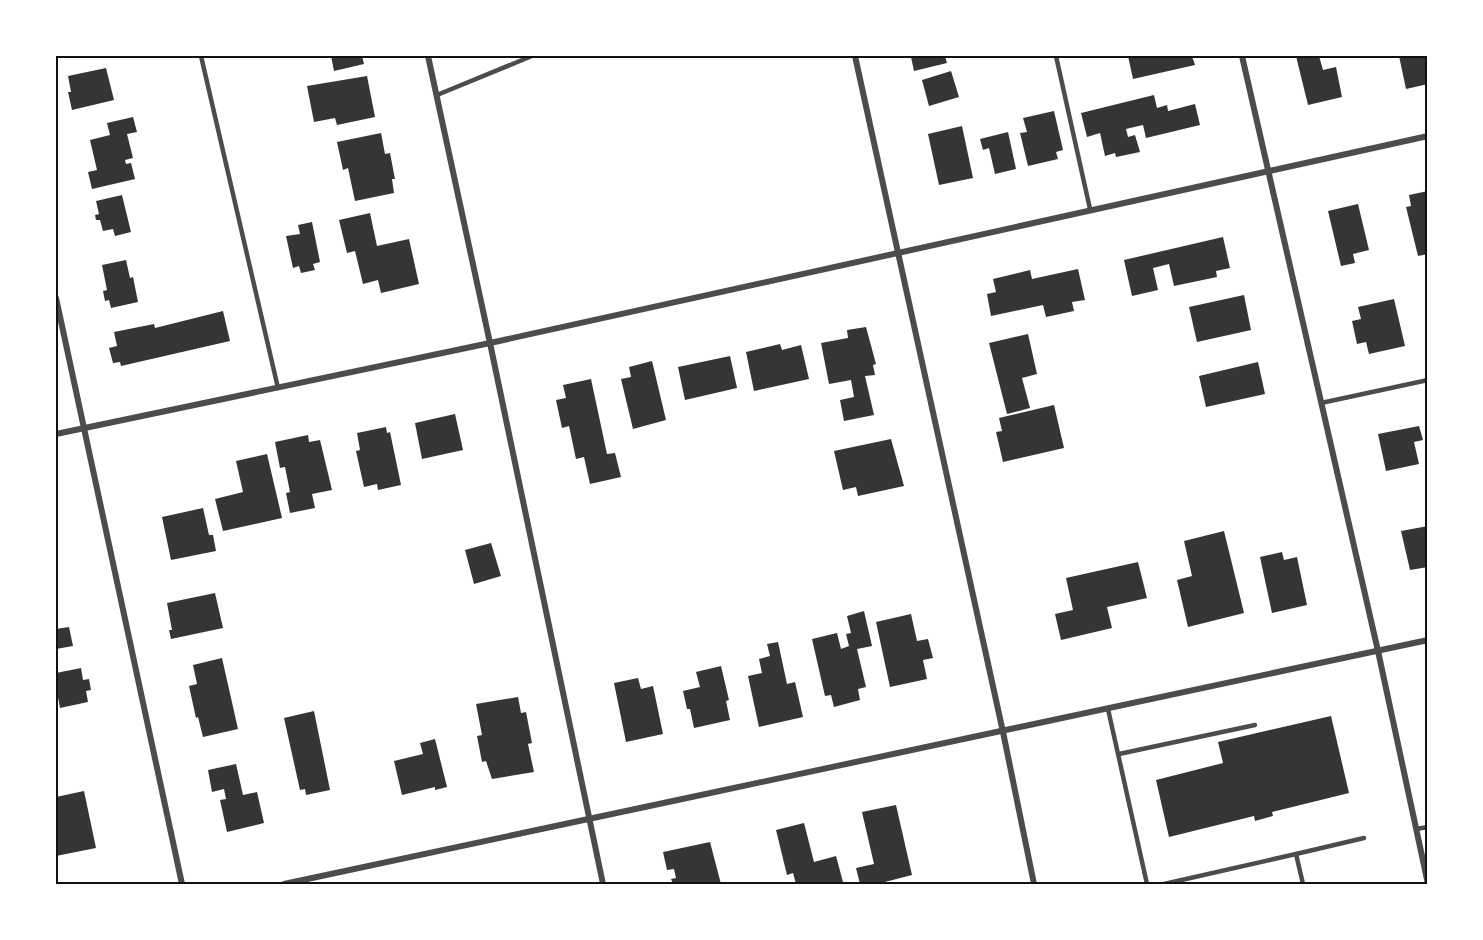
<svg xmlns="http://www.w3.org/2000/svg" width="1483" height="940" font-family="'Nunito Sans',sans-serif">
  <style>
    .building { fill: #353535 }
    .lines { fill: none; stroke-linecap: round; stroke-linejoin: round }
    .service { stroke: #4c4c4c; stroke-width: 4.5 }
    .minor { stroke: #4c4c4c; stroke-width: 6 }
    .neatline { fill: none; stroke: #111; stroke-width: 2 }
  </style>
  <rect width="100%" height="100%" fill="#fff"/>
  <g class="building">
    <polygon points="331,56 362,56 364,64 334,71"/>
    <polygon points="905,56 945,56 947,63 914,71 911,57 906,58"/>
    <polygon points="1128,56 1192,56 1195,65 1133,79"/>
    <polygon points="1296,56 1319,56 1323,70 1336,67 1342,97 1308,105"/>
    <polygon points="1399,56 1428,56 1428,84 1406,89"/>
    <polygon points="106,68 114,100 72,110 68,92 71,92 68,76"/>
    <polygon points="951,71 959,97 929,106 922,80"/>
    <polygon points="367,76 375,117 337,125 335,118 314,122 307,86"/>
    <polygon points="1154,95 1157,108 1167,105 1168,111 1195,104 1200,125 1146,138 1143,125 1126,129 1128,137 1135,135 1140,152 1116,157 1115,153 1105,156 1100,133 1087,137 1081,113"/>
    <polygon points="1054,111 1063,150 1056,152 1058,159 1028,166 1020,133 1027,132 1023,118"/>
    <polygon points="133,117 137,132 127,134 133,158 125,160 126,164 131,163 135,179 92,189 88,172 97,170 90,140 110,135 107,123"/>
    <polygon points="962,126 973,178 939,185 928,134"/>
    <polygon points="1008,132 1016,169 995,174 989,148 983,150 980,139"/>
    <polygon points="381,133 385,154 390,153 395,179 392,179 394,193 355,201 348,168 343,170 337,142"/>
    <polygon points="1428,191 1428,254 1418,256 1406,207 1411,206 1409,195"/>
    <polygon points="122,195 131,232 115,236 113,229 103,231 100,220 96,220 95,215 99,214 96,201"/>
    <polygon points="1358,204 1369,250 1353,254 1355,263 1341,266 1328,211"/>
    <polygon points="370,213 377,246 409,239 419,284 381,293 378,280 363,284 355,251 347,253 339,220"/>
    <polygon points="312,222 320,262 313,264 315,270 301,273 299,266 293,268 286,236 300,234 298,225"/>
    <polygon points="1223,237 1230,268 1216,271 1217,277 1174,286 1169,264 1153,268 1158,290 1132,296 1124,260"/>
    <polygon points="126,260 130,278 133,277 138,302 111,308 109,300 105,301 103,291 107,290 102,265"/>
    <polygon points="1078,269 1085,300 1072,302 1074,311 1046,317 1043,305 991,316 987,294 996,292 993,279 1030,270 1032,279"/>
    <polygon points="1244,295 1251,330 1197,342 1189,307"/>
    <polygon points="1394,299 1405,346 1369,354 1366,342 1357,344 1352,321 1361,319 1358,307"/>
    <polygon points="223,311 230,341 121,366 120,362 113,363 109,348 117,346 114,332 154,324 155,328"/>
    <polygon points="866,327 876,364 873,365 875,375 865,376 874,415 844,421 840,400 854,397 851,380 829,384 821,343 848,338 847,330"/>
    <polygon points="1028,334 1037,374 1022,378 1030,408 1007,414 989,343"/>
    <polygon points="780,344 782,350 801,345 809,379 754,391 746,352"/>
    <polygon points="730,356 737,388 685,400 678,367"/>
    <polygon points="652,361 666,420 633,429 621,379 631,377 629,367"/>
    <polygon points="1258,362 1265,394 1206,407 1199,376"/>
    <polygon points="591,379 607,454 615,453 621,477 590,484 584,457 576,459 569,426 562,428 556,400 566,398 563,385"/>
    <polygon points="1054,405 1064,448 1003,462 996,432 1002,431 999,418"/>
    <polygon points="455,414 463,450 422,459 415,423"/>
    <polygon points="1419,426 1423,440 1414,442 1419,464 1386,471 1378,434"/>
    <polygon points="386,427 387,433 390,432 401,485 378,490 377,484 364,487 356,451 360,450 357,433"/>
    <polygon points="308,435 309,442 320,440 332,490 312,494 315,508 290,513 286,493 290,492 285,467 280,468 275,442"/>
    <polygon points="891,439 904,486 858,496 856,487 843,490 834,451"/>
    <polygon points="267,454 282,518 223,531 215,499 243,492 236,461"/>
    <polygon points="203,508 209,535 213,535 216,551 171,560 162,517"/>
    <polygon points="1428,526 1428,567 1410,570 1401,531"/>
    <polygon points="1224,531 1244,613 1188,627 1177,580 1192,576 1184,541"/>
    <polygon points="491,543 501,576 474,584 465,550"/>
    <polygon points="1282,552 1284,560 1297,557 1307,605 1272,613 1260,557"/>
    <polygon points="1138,562 1147,598 1107,607 1112,628 1061,640 1055,614 1073,610 1066,578"/>
    <polygon points="215,593 223,628 171,639 169,630 172,630 167,603"/>
    <polygon points="864,611 872,646 857,649 866,687 858,689 860,700 834,707 831,695 825,696 812,639 837,633 841,649 849,646 846,634 851,633 847,616"/>
    <polygon points="911,614 917,641 928,639 933,658 923,660 927,679 890,687 876,622"/>
    <polygon points="69,627 73,646 56,649 56,629"/>
    <polygon points="778,642 787,684 795,682 803,717 759,727 748,676 762,673 759,659 770,656 767,644"/>
    <polygon points="222,658 238,729 203,737 198,717 196,718 189,686 197,684 193,665"/>
    <polygon points="721,666 729,700 726,701 730,720 694,728 690,709 687,709 683,691 700,687 696,672"/>
    <polygon points="81,668 83,680 89,679 91,690 86,691 88,702 60,708 56,686 56,673"/>
    <polygon points="638,678 641,689 653,686 663,734 626,742 614,683"/>
    <polygon points="518,697 521,713 526,712 532,743 528,744 534,772 492,779 486,761 482,762 477,736 482,735 476,704"/>
    <polygon points="314,711 330,790 306,795 305,789 300,790 284,718"/>
    <polygon points="1331,716 1349,793 1272,812 1273,816 1255,821 1254,816 1169,837 1156,780 1223,763 1218,742"/>
    <polygon points="435,739 447,787 435,790 435,787 402,795 394,761 423,754 420,743"/>
    <polygon points="236,764 243,795 257,792 264,823 227,832 220,800 226,799 224,789 212,792 208,770"/>
    <polygon points="84,791 96,848 56,856 56,797"/>
    <polygon points="896,805 912,875 877,884 860,884 856,868 874,864 862,812"/>
    <polygon points="804,823 814,862 836,856 843,882 834,884 796,884 793,873 787,875 776,830"/>
    <polygon points="710,842 721,884 673,884 671,879 676,878 674,869 667,870 663,852"/>
  </g>
  <g class="lines">
    <g class="service">
      <polyline points="201,56 278,388"/>
      <polyline points="1056,56 1090,209"/>
      <polyline points="437,95 532,56"/>
      <polyline points="1321,403 1428,380"/>
      <polyline points="1108,709 1147,884"/>
      <polyline points="1119,754 1255,725"/>
      <polyline points="1416,829 1428,827"/>
      <polyline points="1296,854 1364,838"/>
      <polyline points="1164,884 1296,854 1303,884"/>
    </g>
    <g class="minor">
      <polyline points="428,56 490,343 603,884"/>
      <polyline points="855,56 1003,732 1034,884"/>
      <polyline points="1242,56 1378,651 1428,884"/>
      <polyline points="56,298 182,884"/>
      <polyline points="56,434 490,343 1428,136"/>
      <path d="M284 884C665 801 1047 724 1428 640"/>
    </g>
  </g>
  <rect width="1483" height="940" fill="none" stroke="#ffffff" stroke-width="114"/>
  <rect x="57" y="57" width="1369" height="826" class="neatline"/>
</svg>
